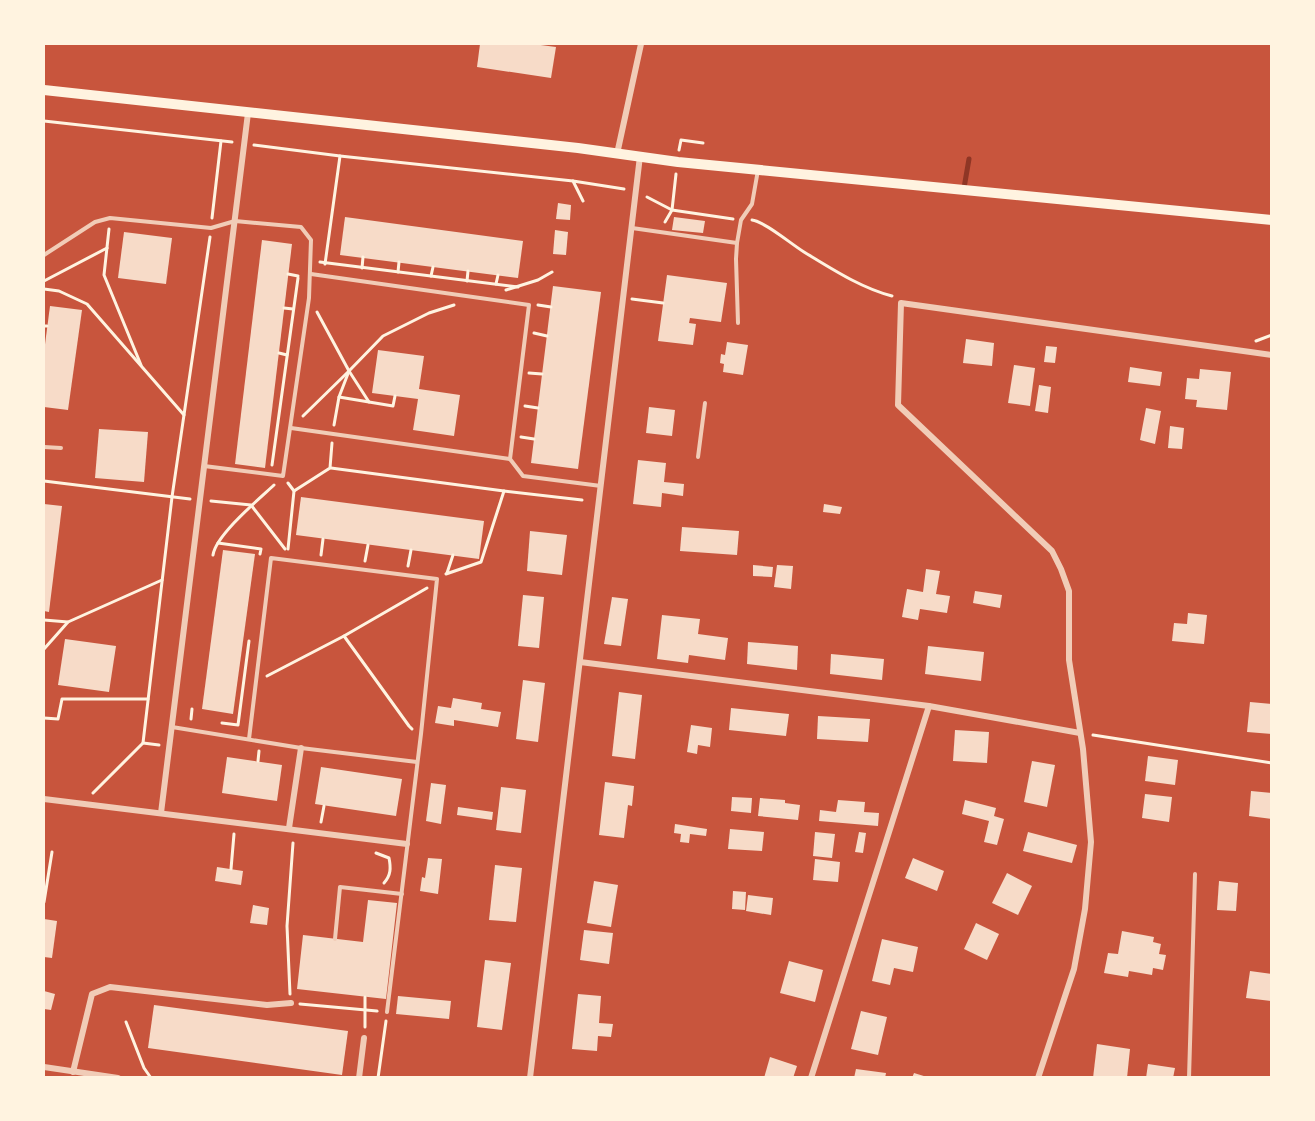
<svg xmlns="http://www.w3.org/2000/svg" width="1315" height="1121" font-family="'Alegreya Sans',sans-serif">
  <style>
    .lines { fill: none; stroke-linecap: round; stroke-linejoin: round }
    .stream { stroke: #8f3625; stroke-width: 5 }
    .building { fill: #f7dbc8 }
    .path { stroke: #fff3e0; stroke-width: 3 }
    .service { stroke: #f1ccb7; stroke-width: 4 }
    .minor { stroke: #f1ccb7; stroke-width: 6 }
    .secondary { stroke: #fff3e0; stroke-width: 10 }
  </style>
  <rect width="100%" height="100%" fill="#c8553d"/>
  <g class="lines">
    <polyline class="stream" points="964,188 969,159"/>
  </g>
  <g class="building">
    <polygon points="480,44 533,44 556,47 551,78 477,67"/>
    <polygon points="558,203 571,205 570,220 556,219"/>
    <polygon points="345,217 523,241 518,278 340,255"/>
    <polygon points="674,217 705,221 703,233 672,230"/>
    <polygon points="555,230 568,232 566,255 553,254"/>
    <polygon points="124,232 172,238 166,284 118,278"/>
    <polygon points="262,240 292,244 265,468 235,464"/>
    <polygon points="667,275 727,283 721,322 690,318 689,323 696,324 693,345 658,341"/>
    <polygon points="553,286 601,292 578,469 531,463"/>
    <polygon points="50,306 82,310 68,410 44,407 44,352"/>
    <polygon points="966,339 994,343 992,366 963,363"/>
    <polygon points="727,342 748,345 743,375 723,372 724,364 720,363 721,354 725,355"/>
    <polygon points="1046,346 1057,347 1055,363 1044,362"/>
    <polygon points="378,350 424,356 419,389 460,395 454,436 413,430 418,399 372,393"/>
    <polygon points="1014,365 1035,368 1030,406 1008,403"/>
    <polygon points="1130,367 1162,372 1160,386 1128,382"/>
    <polygon points="1200,369 1231,372 1227,410 1196,407 1197,400 1185,399 1187,378 1199,379"/>
    <polygon points="1039,385 1051,387 1048,413 1035,411"/>
    <polygon points="649,407 675,410 672,436 646,433"/>
    <polygon points="1146,408 1161,411 1155,444 1140,440"/>
    <polygon points="1170,426 1184,428 1182,449 1168,448"/>
    <polygon points="99,429 148,432 144,482 95,478"/>
    <polygon points="638,460 666,463 664,482 684,484 683,496 662,493 661,507 633,504"/>
    <polygon points="301,497 484,521 479,559 296,535"/>
    <polygon points="44,504 62,506 49,612 44,611"/>
    <polygon points="824,504 842,507 840,514 823,512"/>
    <polygon points="682,527 739,531 737,555 680,551"/>
    <polygon points="530,531 567,535 562,575 527,571"/>
    <polygon points="223,550 255,554 233,714 202,709"/>
    <polygon points="753,565 773,567 772,577 753,576"/>
    <polygon points="777,565 793,566 791,589 774,587"/>
    <polygon points="926,569 940,571 936,594 950,596 947,613 920,609 918,620 902,617 907,589 923,592"/>
    <polygon points="975,591 1002,595 1000,608 973,603"/>
    <polygon points="523,595 544,597 539,648 518,646"/>
    <polygon points="612,597 628,599 621,646 604,644"/>
    <polygon points="1188,613 1207,615 1204,644 1172,641 1174,623 1187,624"/>
    <polygon points="662,615 700,619 698,634 728,638 725,660 689,655 688,663 657,659"/>
    <polygon points="65,639 116,646 109,692 58,685"/>
    <polygon points="748,642 798,646 797,670 747,664"/>
    <polygon points="928,646 984,652 981,681 925,674"/>
    <polygon points="831,654 884,659 882,680 830,674"/>
    <polygon points="523,680 545,683 538,742 516,739"/>
    <polygon points="619,692 642,695 635,759 612,756"/>
    <polygon points="453,698 482,703 481,709 501,712 498,727 454,720 454,726 435,723 438,706 451,708"/>
    <polygon points="1250,702 1272,704 1272,734 1247,732"/>
    <polygon points="731,708 789,714 786,736 729,730"/>
    <polygon points="818,716 870,719 868,742 817,739"/>
    <polygon points="691,725 712,728 710,747 698,745 697,754 687,752"/>
    <polygon points="955,730 989,732 987,763 953,761"/>
    <polygon points="1148,756 1178,760 1175,785 1145,781"/>
    <polygon points="227,757 282,765 277,801 222,793"/>
    <polygon points="1032,761 1055,765 1047,807 1024,802"/>
    <polygon points="321,767 402,779 396,816 315,804"/>
    <polygon points="605,782 634,786 632,806 628,805 624,838 599,835"/>
    <polygon points="431,783 446,785 441,824 426,821"/>
    <polygon points="501,787 526,790 521,833 496,830"/>
    <polygon points="1251,791 1272,793 1272,819 1249,816"/>
    <polygon points="1145,794 1172,797 1169,822 1142,818"/>
    <polygon points="732,797 752,798 751,813 731,811"/>
    <polygon points="760,798 785,800 785,803 800,805 798,820 758,816"/>
    <polygon points="838,800 865,802 864,812 879,813 878,826 819,821 820,810 836,812"/>
    <polygon points="965,800 996,808 994,816 1004,819 997,845 984,842 989,821 962,814"/>
    <polygon points="458,807 493,812 492,820 457,815"/>
    <polygon points="675,824 707,829 706,836 690,834 689,843 680,842 681,834 674,833"/>
    <polygon points="730,829 764,832 762,851 728,849"/>
    <polygon points="815,832 835,834 832,858 813,856"/>
    <polygon points="859,832 866,833 863,853 855,852"/>
    <polygon points="1028,832 1077,845 1072,863 1023,851"/>
    <polygon points="428,858 442,859 438,894 420,891 422,877 425,878"/>
    <polygon points="913,858 944,871 937,891 905,878"/>
    <polygon points="815,859 840,862 838,882 813,880"/>
    <polygon points="495,865 522,868 516,922 489,920"/>
    <polygon points="217,867 243,871 241,885 215,881"/>
    <polygon points="1007,873 1032,886 1018,915 992,903"/>
    <polygon points="594,881 618,885 611,927 587,923"/>
    <polygon points="1219,881 1238,883 1236,911 1217,910"/>
    <polygon points="733,891 746,892 745,910 732,909"/>
    <polygon points="748,895 773,898 771,915 746,911"/>
    <polygon points="368,900 397,903 386,999 297,989 303,935 363,942"/>
    <polygon points="253,905 269,908 267,925 250,923"/>
    <polygon points="44,919 57,921 52,958 44,957"/>
    <polygon points="976,923 999,934 987,960 964,949"/>
    <polygon points="584,930 613,933 609,964 580,960"/>
    <polygon points="1122,931 1154,937 1153,942 1161,944 1159,954 1166,955 1163,970 1153,968 1152,975 1129,971 1128,977 1104,973 1108,953 1118,954"/>
    <polygon points="882,939 918,947 913,972 894,968 890,985 872,981"/>
    <polygon points="485,960 511,963 502,1030 477,1027"/>
    <polygon points="789,961 823,970 815,1002 780,993"/>
    <polygon points="1250,971 1272,974 1271,1001 1246,998"/>
    <polygon points="44,991 55,994 51,1010 44,1009"/>
    <polygon points="578,994 601,996 599,1023 613,1024 611,1037 598,1036 597,1051 572,1049"/>
    <polygon points="398,996 451,1001 449,1019 396,1014"/>
    <polygon points="154,1005 348,1031 342,1075 148,1048"/>
    <polygon points="861,1011 887,1017 878,1055 851,1049"/>
    <polygon points="1097,1044 1130,1049 1127,1078 1093,1078"/>
    <polygon points="770,1057 797,1066 793,1078 764,1078"/>
    <polygon points="1148,1064 1175,1068 1173,1078 1146,1078"/>
    <polygon points="856,1069 886,1073 885,1078 854,1078"/>
    <polygon points="914,1073 927,1077 927,1078 912,1078"/>
  </g>
  <g class="lines">
    <g class="path">
      <polyline points="44,121 232,142"/>
      <polyline points="254,145 340,156 573,181 583,201"/>
      <polyline points="679,150 681,140 703,143"/>
      <polyline points="573,181 624,189"/>
      <polyline points="647,197 672,210 733,219"/>
      <polyline points="212,218 221,141"/>
      <path d="M752 220C764 221 791 244 804 252 832 269 861 288 892 296"/>
      <polyline points="665,222 672,210 676,174"/>
      <polyline points="109,229 104,275 141,365"/>
      <polyline points="320,262 518,287"/>
      <polyline points="325,264 340,156"/>
      <polyline points="362,268 363,257"/>
      <polyline points="398,272 399,262"/>
      <polyline points="288,274 298,276"/>
      <polyline points="431,276 433,267"/>
      <polyline points="44,281 107,248"/>
      <polyline points="467,281 468,271"/>
      <polyline points="496,284 498,275"/>
      <polyline points="44,289 59,291 87,304 184,415"/>
      <polyline points="506,290 538,280 552,272"/>
      <polyline points="632,299 663,303"/>
      <polyline points="538,305 551,307"/>
      <polyline points="284,308 293,309"/>
      <polyline points="317,312 349,371 369,402"/>
      <polyline points="44,326 47,326"/>
      <polyline points="534,333 547,336"/>
      <polyline points="1256,341 1272,335"/>
      <polyline points="279,353 287,355"/>
      <polyline points="529,373 542,374"/>
      <polyline points="339,397 393,406 395,396"/>
      <polyline points="525,406 538,408"/>
      <polyline points="303,416 348,372"/>
      <polyline points="334,425 339,397 349,371 383,336 429,313 454,305"/>
      <polyline points="521,437 534,439"/>
      <polyline points="272,465 298,278"/>
      <polyline points="331,468 504,491"/>
      <polyline points="44,481 190,499"/>
      <polyline points="294,491 330,468 332,443"/>
      <polyline points="211,501 251,505 285,549"/>
      <polyline points="218,543 261,549 260,554"/>
      <polyline points="288,549 294,491 288,483"/>
      <path d="M213 555C216 535 259 499 274 485"/>
      <polyline points="321,555 323,539"/>
      <polyline points="365,561 368,545"/>
      <polyline points="408,566 411,550"/>
      <polyline points="447,573 453,555"/>
      <polyline points="446,574 481,562 504,491 582,500"/>
      <polyline points="44,620 68,622"/>
      <polyline points="344,636 409,726 412,729"/>
      <polyline points="44,649 68,622 162,580"/>
      <polyline points="267,676 344,636 427,588"/>
      <polyline points="44,718 58,719 62,699 148,699"/>
      <polyline points="191,719 192,709"/>
      <polyline points="222,723 238,725 249,641"/>
      <polyline points="1093,735 1272,763"/>
      <polyline points="143,743 159,745"/>
      <polyline points="258,761 259,751"/>
      <polyline points="93,793 143,743 172,497 210,237"/>
      <polyline points="321,822 324,806"/>
      <path d="M376 853 389 858C391 868 391 875 384 883"/>
      <polyline points="231,869 234,834"/>
      <polyline points="44,902 52,852"/>
      <polyline points="290,994 287,926 293,843"/>
      <polyline points="300,1004 377,1011"/>
      <polyline points="126,1022 144,1068 151,1078"/>
      <polyline points="365,1027 365,997"/>
      <polyline points="378,1078 386,1021"/>
    </g>
    <g class="service">
      <polyline points="632,228 737,243"/>
      <polyline points="44,255 95,222 110,218 211,228 235,221 301,227 311,240 309,298 283,476 204,466"/>
      <polyline points="311,274 529,305 510,459 523,476 601,486"/>
      <polyline points="738,323 736,259 737,243 741,220 752,204 758,170"/>
      <polyline points="291,428 510,459"/>
      <polyline points="44,447 61,448"/>
      <polyline points="698,457 705,403"/>
      <polyline points="172,727 301,748 417,762"/>
      <polyline points="249,739 271,558 437,579 421,734 387,1012"/>
      <polyline points="335,939 340,887 402,894"/>
      <polyline points="1189,1078 1195,874"/>
    </g>
    <g class="minor">
      <polyline points="617,154 641,44"/>
      <polyline points="580,662 929,706 1080,733"/>
      <polyline points="44,799 407,844"/>
      <polyline points="161,813 248,113"/>
      <polyline points="289,828 301,748"/>
      <polyline points="44,1067 118,1078"/>
      <polyline points="73,1072 92,994 110,987 267,1005 291,1003"/>
      <polyline points="359,1078 364,1038"/>
      <polyline points="530,1078 640,156"/>
      <polyline points="811,1078 929,706"/>
      <polyline points="1038,1078 1074,969 1085,909 1091,842 1083,749 1069,660 1069,591 1061,569 1052,551 898,405 901,303 1272,355"/>
    </g>
    <polyline class="secondary" points="44,90 578,148 678,162 1272,220"/>
  </g>
  <rect width="1315" height="1121" fill="none" stroke="#fff3e0" stroke-width="90"/>
</svg>
